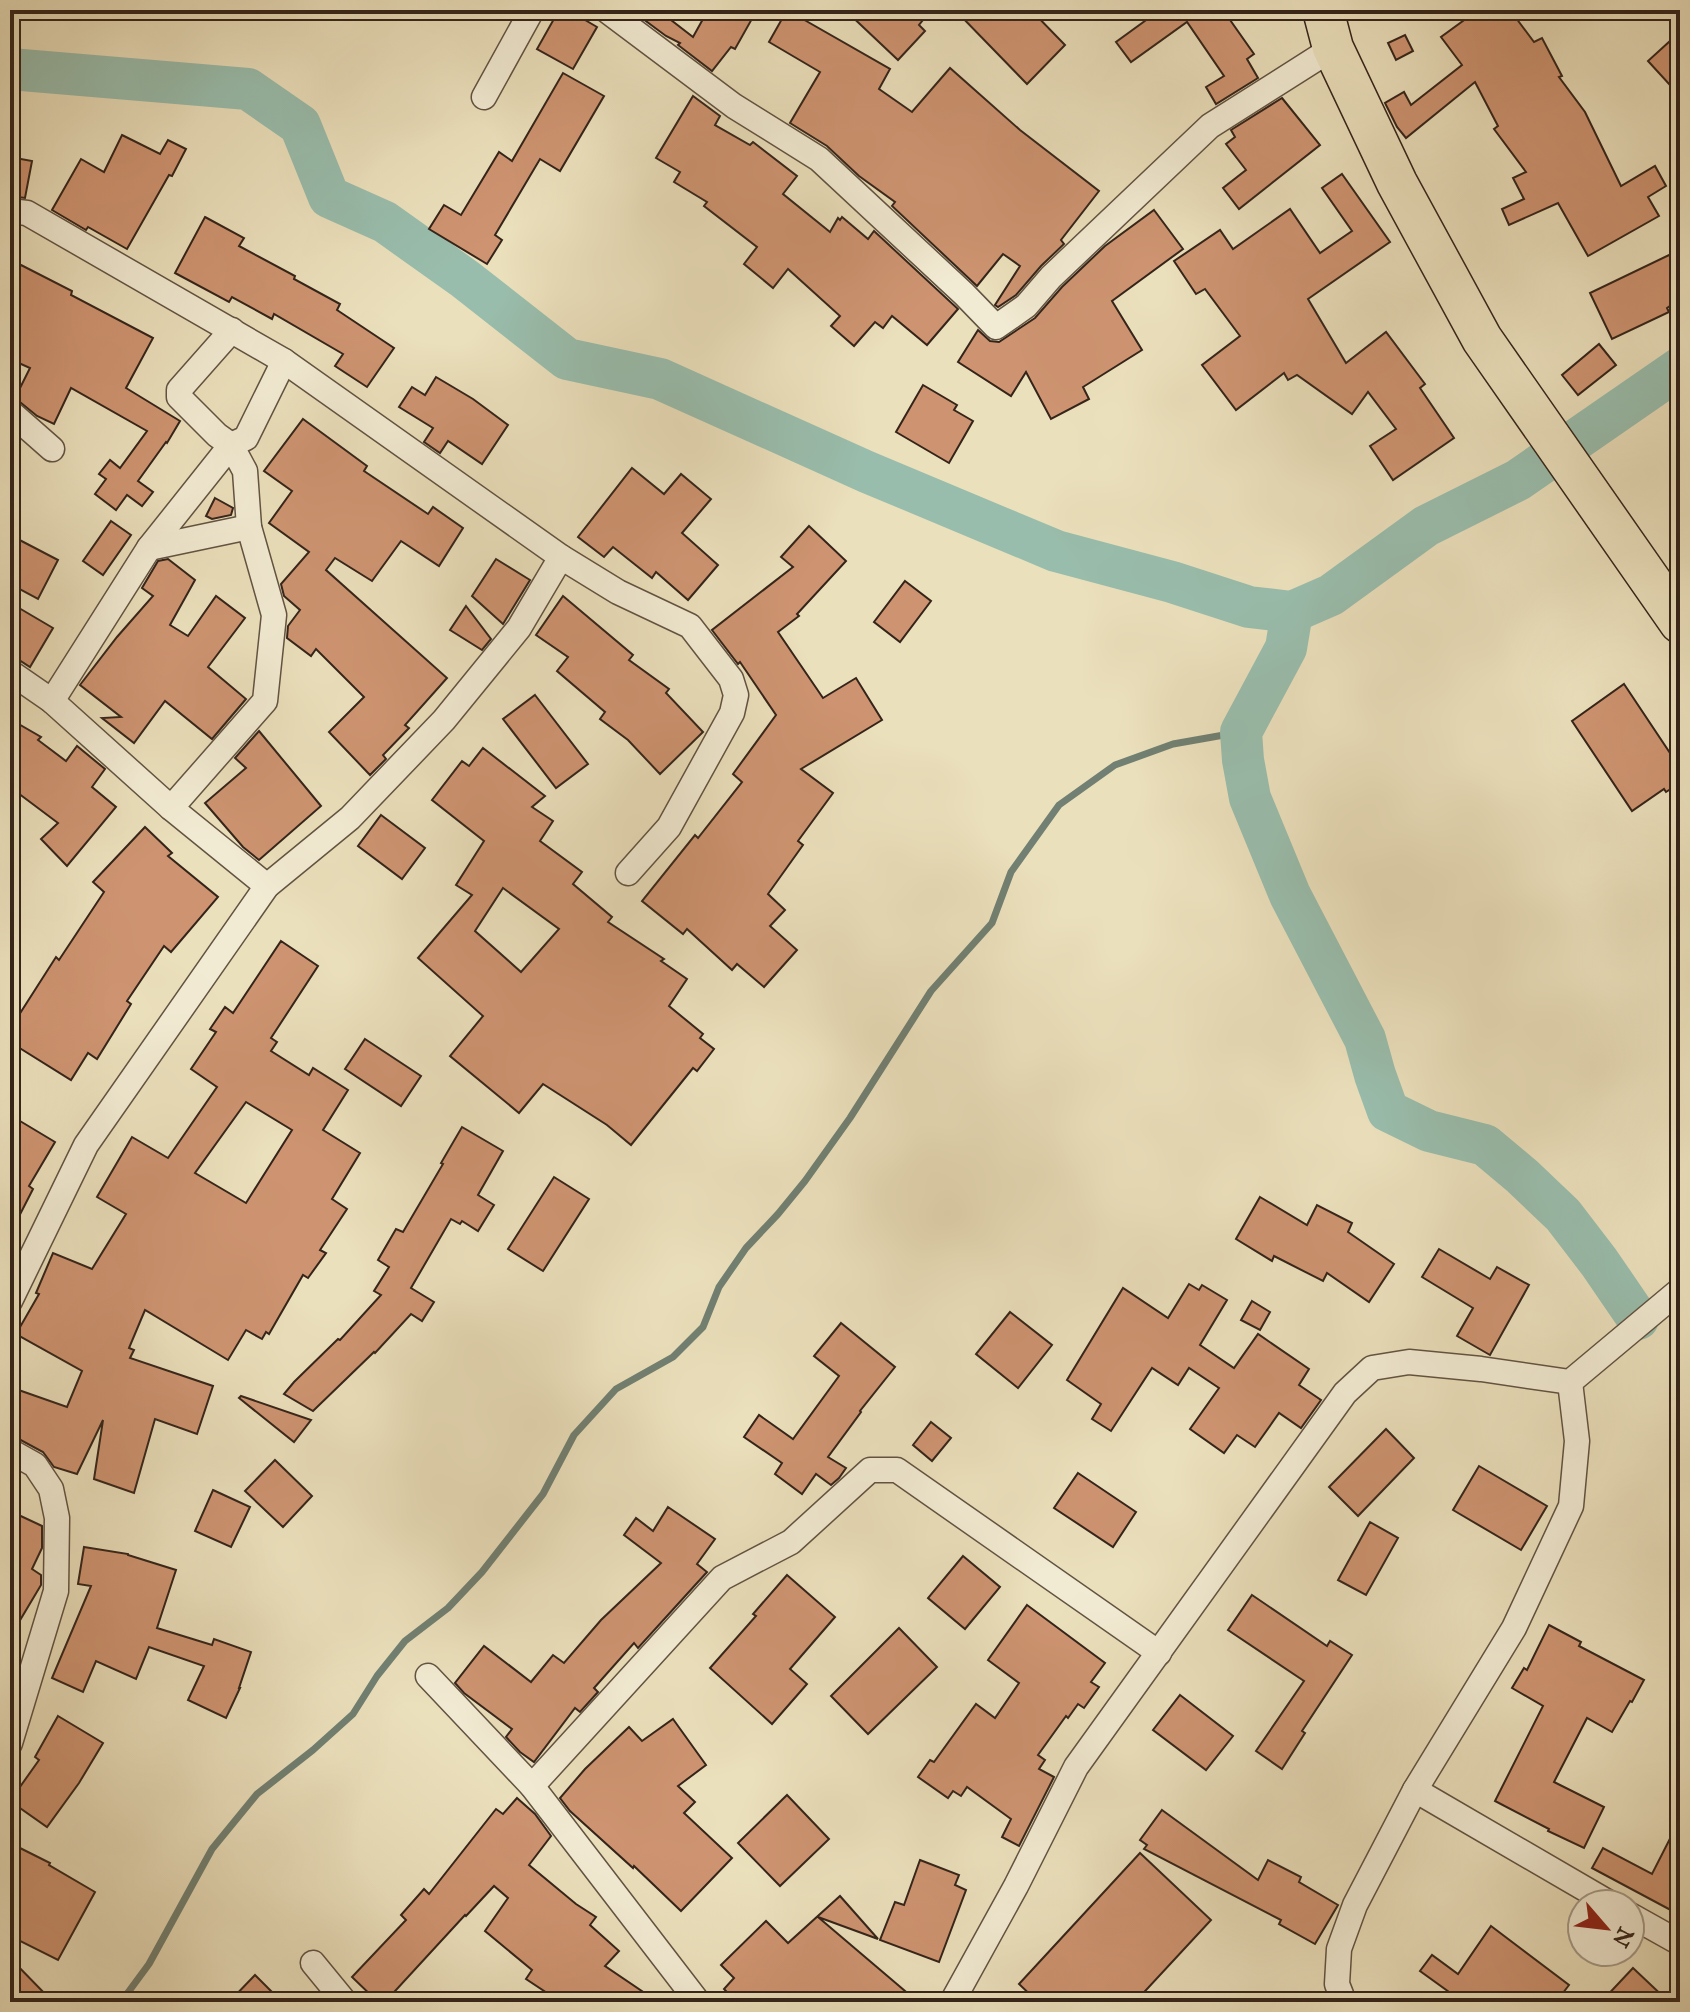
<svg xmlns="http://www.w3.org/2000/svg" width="1690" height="2012" font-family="'IM FELL Great Primer',serif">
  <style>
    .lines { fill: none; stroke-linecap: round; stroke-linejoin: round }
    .stream { stroke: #718072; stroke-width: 7 }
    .river { stroke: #99bdac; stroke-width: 42 }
    .building { fill: #ce9471; stroke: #34241a; stroke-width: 2; fill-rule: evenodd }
    .street-casing { stroke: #625342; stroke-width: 27 }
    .primary-casing { stroke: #34241a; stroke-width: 43 }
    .street { stroke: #f2ebd3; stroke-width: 24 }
    .primary { stroke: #ebe0bc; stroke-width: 40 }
  </style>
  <rect width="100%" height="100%" fill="#ebe0bc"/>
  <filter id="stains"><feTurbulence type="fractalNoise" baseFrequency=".0025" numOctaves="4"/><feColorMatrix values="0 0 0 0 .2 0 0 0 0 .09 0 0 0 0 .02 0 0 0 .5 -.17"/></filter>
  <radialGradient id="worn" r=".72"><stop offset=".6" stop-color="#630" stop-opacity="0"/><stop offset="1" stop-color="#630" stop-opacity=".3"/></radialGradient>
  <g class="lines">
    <polyline class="stream" points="121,2002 149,1964 212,1849 257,1794 313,1750 353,1714 377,1676 405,1641 448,1608 482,1572 543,1494 574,1435 616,1389 673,1357 703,1327 719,1287 746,1248 778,1214 805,1181 850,1118 931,991 992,923 1011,872 1059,805 1115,765 1173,744 1241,732"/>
    <g class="river">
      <polyline points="10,69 248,89 300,125 329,197 385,222 465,279 567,359 660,379 867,472 1056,551 1172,582 1249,607 1292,612 1331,595 1426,526 1518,480 1680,368"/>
      <polyline points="1292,612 1286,648 1241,732 1243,760 1250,798 1290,895 1365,1039 1375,1075 1388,1111 1429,1131 1485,1145 1522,1176 1563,1215 1599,1262 1638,1319"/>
    </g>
  </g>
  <g class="building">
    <polygon points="559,10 568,10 597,27 573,69 537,49"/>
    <polygon points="631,10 658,10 693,37 708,10 740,10 753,17 735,49 731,47 712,71 678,45 680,43 666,36"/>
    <polygon points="787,10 890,69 879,89 912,112 950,68 1020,130 1099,191 1061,240 1064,244 1041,266 1016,295 998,307 995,305 1020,266 1003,254 977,286 892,206 895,202 859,176 827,146 790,123 820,72 769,42"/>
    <polygon points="845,10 931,10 919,25 925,31 898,60"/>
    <polygon points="955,10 1031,10 1065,45 1027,84"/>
    <polygon points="1160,10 1223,10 1254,54 1247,59 1258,78 1216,104 1206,87 1224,76 1187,22 1131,62 1116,42"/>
    <polygon points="1478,10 1510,10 1534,42 1542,38 1562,76 1559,77 1585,112 1621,186 1655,166 1666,186 1648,197 1659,216 1588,256 1558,203 1509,225 1502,209 1524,199 1513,178 1526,172 1494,129 1498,126 1475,82 1406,138 1397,127 1385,103 1404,92 1411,105 1462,65 1441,37"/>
    <polygon points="1405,35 1413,51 1396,60 1388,43"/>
    <polygon points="1670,41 1680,53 1680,96 1648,61"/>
    <polygon points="563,73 604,96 560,171 540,159 495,235 502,240 487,264 429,229 444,205 461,215 499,152 512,161"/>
    <polygon points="693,96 720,116 715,125 750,145 753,142 797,176 783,194 830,232 838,218 840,220 842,217 868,239 874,231 958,309 927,345 892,316 883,328 875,322 854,346 831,326 840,316 788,269 773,288 744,264 757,247 704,206 707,202 674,182 680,172 656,158"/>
    <polygon points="1282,98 1320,145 1239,209 1223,188 1246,170 1226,144 1235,137 1231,130"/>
    <polygon points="122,135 160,154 168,140 186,149 172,176 169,175 127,249 88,227 86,230 52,210 81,159 104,172"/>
    <polygon points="10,157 32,161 25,198 10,196"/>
    <polygon points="1342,174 1390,242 1308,299 1346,363 1386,332 1425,384 1420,388 1454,438 1393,480 1370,446 1396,429 1368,392 1352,414 1297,375 1288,380 1284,373 1236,410 1202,365 1240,336 1205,289 1196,294 1174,261 1220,230 1233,249 1290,209 1320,253 1352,231 1322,188"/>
    <polygon points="1154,210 1183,249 1112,301 1142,350 1083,387 1089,399 1051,419 1026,372 1011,396 958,362 978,330 990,341 999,342 1035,318 1062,287 1105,246"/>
    <polygon points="205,217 244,238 239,246 295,276 294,279 340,304 337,310 394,348 367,387 335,366 343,354 274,314 272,319 232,297 229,302 175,273"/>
    <polygon points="1669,255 1680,270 1680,299 1667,308 1669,312 1612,339 1590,293"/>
    <polygon points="21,265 72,291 71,295 153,338 126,388 180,421 167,443 166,442 138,481 153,492 142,506 127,495 116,510 95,494 106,479 99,474 110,460 120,468 147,431 71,388 54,424 37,416 15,398 30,368 10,359 10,283"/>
    <polygon points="1599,344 1616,365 1578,395 1562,375"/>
    <polygon points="436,377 473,399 508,425 482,464 448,441 440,453 424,442 433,428 399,407 412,387 425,395"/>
    <polygon points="923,385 957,405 954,410 973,421 949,463 896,432"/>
    <polygon points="303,419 367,466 364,471 428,514 433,507 463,528 439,566 401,541 372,581 335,558 326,570 447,678 405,725 409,728 383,755 386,759 370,775 329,732 364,697 316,649 311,656 287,638 288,626 300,610 284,596 281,584 309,552 269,523 292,491 264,471"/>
    <polygon points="632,468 664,494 681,474 711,499 682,533 718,565 688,600 656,572 652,578 613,547 604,557 578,537"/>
    <polygon points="215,498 233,508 231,515 212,519 206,516"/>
    <polygon points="111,521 131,535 103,575 83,561"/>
    <polygon points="809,526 846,561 797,614 799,616 778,632 823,698 856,678 882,720 801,769 833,793 798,841 803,845 768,894 785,910 770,926 797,950 764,987 737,964 732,970 687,929 683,934 642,901 695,835 698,838 742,782 733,774 776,715 740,662 738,664 712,630 793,567 781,557"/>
    <polygon points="10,535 58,560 38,599 10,584"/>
    <polygon points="168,559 195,580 170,625 188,636 216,596 245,618 208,667 246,699 212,739 165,701 134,743 102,718 121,717 80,685 117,637 153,596 142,588 158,561"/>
    <polygon points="496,559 530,580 503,624 472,596"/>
    <polygon points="905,581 931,601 900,642 874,622"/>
    <polygon points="563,596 633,655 629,660 669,689 666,693 703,732 660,774 628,740 600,719 605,712 557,671 568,657 536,635"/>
    <polygon points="466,606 491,639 482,650 450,630"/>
    <polygon points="19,608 53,628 30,667 19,660 10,657 10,624"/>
    <polygon points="1624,684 1680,768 1680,783 1666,792 1664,789 1632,811 1572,721"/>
    <polygon points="535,695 588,764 556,788 503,719"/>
    <polygon points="10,719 41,737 38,740 66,761 77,746 105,769 92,787 116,807 67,866 41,839 58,823 10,787"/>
    <polygon points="259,731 321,806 259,860 243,847 205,803 246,768 235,758"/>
    <path d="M483 748 545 796 532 807 553 821 540 841 582 872 573 884 612 917 608 922 664 959 661 961 687 979 669 1006 703 1034 700 1038 714 1049 697 1071 693 1068 631 1145 607 1125 543 1084 519 1113 450 1056 483 1016 418 958 472 895 456 885 484 841 432 800 462 761 469 766ZM503 888 559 929 521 972 475 931Z"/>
    <polygon points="381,815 425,848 402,879 358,846"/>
    <polygon points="145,827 172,853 168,856 218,897 171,952 164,946 127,1001 131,1004 97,1059 88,1053 71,1080 10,1042 10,1029 56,957 59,960 104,892 93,882"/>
    <path d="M281 941 318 966 271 1038 277 1042 271 1051 309 1075 313 1068 348 1090 323 1130 360 1153 332 1199 347 1209 320 1250 326 1253 308 1278 303 1275 269 1334 266 1332 262 1339 246 1330 228 1360 145 1310 129 1348 134 1350 130 1358 213 1386 197 1434 155 1419 134 1493 94 1479 103 1420 77 1474 54 1467 43 1452 17 1438 10 1436V1387L67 1407 82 1371 16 1334 39 1294 36 1293 53 1253 92 1269 126 1214 97 1197 132 1137 168 1158 217 1087 191 1069 216 1032 210 1029 225 1007 233 1013ZM246 1102 292 1130 246 1203 195 1173Z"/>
    <polygon points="365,1039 421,1076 401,1106 345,1069"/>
    <polygon points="10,1115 55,1142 29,1186 33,1189 10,1234"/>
    <polygon points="462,1127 503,1151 478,1195 494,1205 478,1231 462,1221 460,1224 451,1219 411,1288 434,1302 422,1321 411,1314 375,1353 374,1352 313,1411 284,1394 294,1382 338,1339 340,1340 381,1295 374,1291 389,1267 378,1260 396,1229 403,1232 443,1164 441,1163"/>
    <polygon points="554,1177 589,1199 543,1271 508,1249"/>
    <polygon points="1260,1197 1307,1225 1317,1205 1352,1223 1348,1232 1394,1264 1369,1302 1327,1273 1323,1281 1274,1256 1272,1261 1236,1239"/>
    <polygon points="1439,1249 1490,1279 1497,1267 1529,1285 1490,1355 1457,1336 1473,1308 1422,1277"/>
    <polygon points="1189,1284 1199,1290 1202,1285 1227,1300 1200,1345 1234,1368 1258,1334 1309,1369 1299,1385 1321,1400 1301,1428 1279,1413 1255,1447 1237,1435 1224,1453 1190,1429 1219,1388 1189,1368 1178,1385 1152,1368 1111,1431 1092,1419 1101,1404 1067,1380 1123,1288 1168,1318"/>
    <polygon points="1252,1301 1270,1312 1260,1330 1241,1320"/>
    <polygon points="1010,1312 1052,1345 1018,1388 976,1354"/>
    <polygon points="841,1323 895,1367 860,1411 861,1412 828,1457 846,1468 839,1478 831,1485 816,1474 802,1494 775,1474 782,1463 744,1437 759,1415 793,1439 839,1376 814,1356"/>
    <polygon points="241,1396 311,1420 294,1442 239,1398"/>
    <polygon points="931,1422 951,1438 932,1461 913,1445"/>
    <polygon points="1386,1429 1414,1458 1358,1516 1329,1487"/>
    <polygon points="275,1460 312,1496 283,1527 245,1491"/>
    <polygon points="1479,1466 1547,1506 1521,1550 1453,1510"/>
    <polygon points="1078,1473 1136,1512 1113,1547 1054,1508"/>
    <polygon points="213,1490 250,1507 231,1547 195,1531"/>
    <polygon points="668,1507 715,1539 697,1564 707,1572 638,1648 634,1643 594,1688 598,1692 580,1712 575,1708 534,1762 520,1752 506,1737 512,1729 464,1693 455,1683 484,1646 531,1682 553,1655 564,1663 601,1620 661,1563 624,1535 636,1518 653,1531"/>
    <polygon points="10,1511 42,1526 42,1548 32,1569 41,1575 41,1585 10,1637"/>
    <polygon points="1370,1522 1398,1538 1366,1595 1338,1580"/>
    <polygon points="84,1547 128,1554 128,1555 176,1570 157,1628 212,1645 214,1639 251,1652 239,1688 240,1688 226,1718 188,1700 204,1666 149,1647 136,1679 96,1661 83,1692 52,1678 91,1586 78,1584"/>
    <polygon points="963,1556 1000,1587 965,1629 928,1598"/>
    <polygon points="787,1575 835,1617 790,1669 807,1684 772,1724 710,1668 756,1616 753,1614"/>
    <polygon points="1252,1595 1327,1646 1330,1641 1352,1655 1302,1731 1305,1733 1282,1769 1256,1751 1304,1681 1228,1630"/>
    <polygon points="1027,1605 1105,1663 1091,1682 1099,1687 1084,1708 1078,1704 1068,1718 1066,1716 1038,1755 1045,1760 1039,1769 1054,1777 1019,1846 1002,1837 1011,1819 967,1787 961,1796 953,1791 948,1798 918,1777 930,1760 934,1762 976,1704 995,1718 1019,1683 988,1660"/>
    <polygon points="1549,1625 1581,1642 1579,1646 1644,1680 1632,1702 1630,1701 1612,1732 1587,1718 1554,1782 1604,1807 1584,1848 1548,1831 1549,1829 1495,1801 1543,1706 1512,1688 1524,1668 1527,1670"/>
    <polygon points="899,1628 937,1667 868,1734 831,1696"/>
    <polygon points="1180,1695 1233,1736 1206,1770 1153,1730"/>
    <polygon points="58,1716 103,1743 79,1783 47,1827 10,1801 39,1760 35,1757"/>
    <polygon points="673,1719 706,1765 678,1786 695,1802 684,1813 732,1858 681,1911 634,1866 633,1868 570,1811 560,1798 585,1769 629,1727 642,1741"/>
    <polygon points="787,1795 829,1839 780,1886 738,1843"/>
    <polygon points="517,1798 535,1814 551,1836 529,1865 576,1904 596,1917 590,1925 619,1951 605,1966 658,2002 539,2002 547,1993 526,1979 532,1970 485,1931 508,1898 494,1886 466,1916 465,1915 385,2002 378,2002 352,1977 406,1920 401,1915 424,1889 429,1894 496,1809 503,1814"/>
    <polygon points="1162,1810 1258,1880 1268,1860 1301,1877 1299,1882 1338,1905 1315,1944 1279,1924 1281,1920 1144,1849 1147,1845 1140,1840"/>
    <polygon points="1680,1819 1680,1915 1592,1868 1603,1848 1652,1874"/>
    <polygon points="10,1843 50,1863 49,1865 95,1892 58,1960 10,1936"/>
    <polygon points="1140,1853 1211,1920 1135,2002 1038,2002 1019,1984"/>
    <polygon points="920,1860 959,1875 955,1885 966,1890 939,1962 880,1940 895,1902 904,1905"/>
    <polygon points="840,1896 878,1939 818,1917 918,2002 736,2002 724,1989 734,1978 721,1965 766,1921 788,1943"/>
    <polygon points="1491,1926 1569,1985 1556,2002 1463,2002 1420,1971 1432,1955 1458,1974"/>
    <polygon points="10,1958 53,2002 10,2002"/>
    <polygon points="1633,1968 1669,2002 1601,2002"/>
    <polygon points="255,1975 282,2002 229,2002"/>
  </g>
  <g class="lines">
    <defs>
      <g id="street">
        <polyline points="606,10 734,106 819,159 964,294 996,327 1026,306 1051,277 1210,126 1333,48"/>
        <polyline points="484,97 532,10"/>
        <polyline points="10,211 27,213 284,361 561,557 618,592 690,626 731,679 736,695 732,713 669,827 628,873"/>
        <polyline points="10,412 52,449"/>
        <polyline points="149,548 249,527"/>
        <polyline points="10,672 52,701 171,808 267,886"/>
        <polyline points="52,701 149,548 231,445 246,438 284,361"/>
        <polyline points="171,808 265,701 274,615 249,527 245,471 231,445 217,435 179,397 179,390 232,330"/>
        <polyline points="10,1301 86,1145 267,886 350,818 444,720 519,628 561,557"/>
        <polyline points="10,1451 35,1465 51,1489 57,1518 56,1591 10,1743"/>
        <polyline points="428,1676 532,1786 698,2002"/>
        <polyline points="532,1786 722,1578 791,1542 870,1470 897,1470 1159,1653"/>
        <polyline points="1415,1790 1611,1904"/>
        <polyline points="1630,1915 1680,1943"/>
        <polyline points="313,1963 345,2002"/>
        <polyline points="952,2002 1016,1886 1076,1767 1345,1393 1372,1368 1409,1362 1481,1369 1570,1382 1680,1290"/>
        <polyline points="1344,2002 1337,1984 1339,1949 1355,1905 1415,1790 1514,1628 1571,1506 1577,1441 1570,1382"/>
      </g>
      <polyline id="primary" points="1323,10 1333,48 1397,183 1482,339 1680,623"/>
    </defs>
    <use href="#street" class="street-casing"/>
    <use href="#primary" class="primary-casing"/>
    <use href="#street" class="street"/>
    <use href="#primary" class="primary"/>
  </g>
  <rect width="1690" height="2012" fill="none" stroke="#ebe0bc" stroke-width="40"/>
  <rect x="12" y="12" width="1666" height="1988" fill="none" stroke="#34241a" stroke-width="4"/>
  <rect x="20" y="20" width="1650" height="1972" fill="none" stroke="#34241a" stroke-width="2"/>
  <g transform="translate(1606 1928) rotate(118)"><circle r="38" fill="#f2ebd3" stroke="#a69b89" stroke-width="2"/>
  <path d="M0-6L14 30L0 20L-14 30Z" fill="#8f2418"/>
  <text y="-12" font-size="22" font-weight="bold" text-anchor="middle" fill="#34241a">N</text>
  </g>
  <rect width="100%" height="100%" filter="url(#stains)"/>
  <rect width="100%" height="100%" fill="url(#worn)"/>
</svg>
